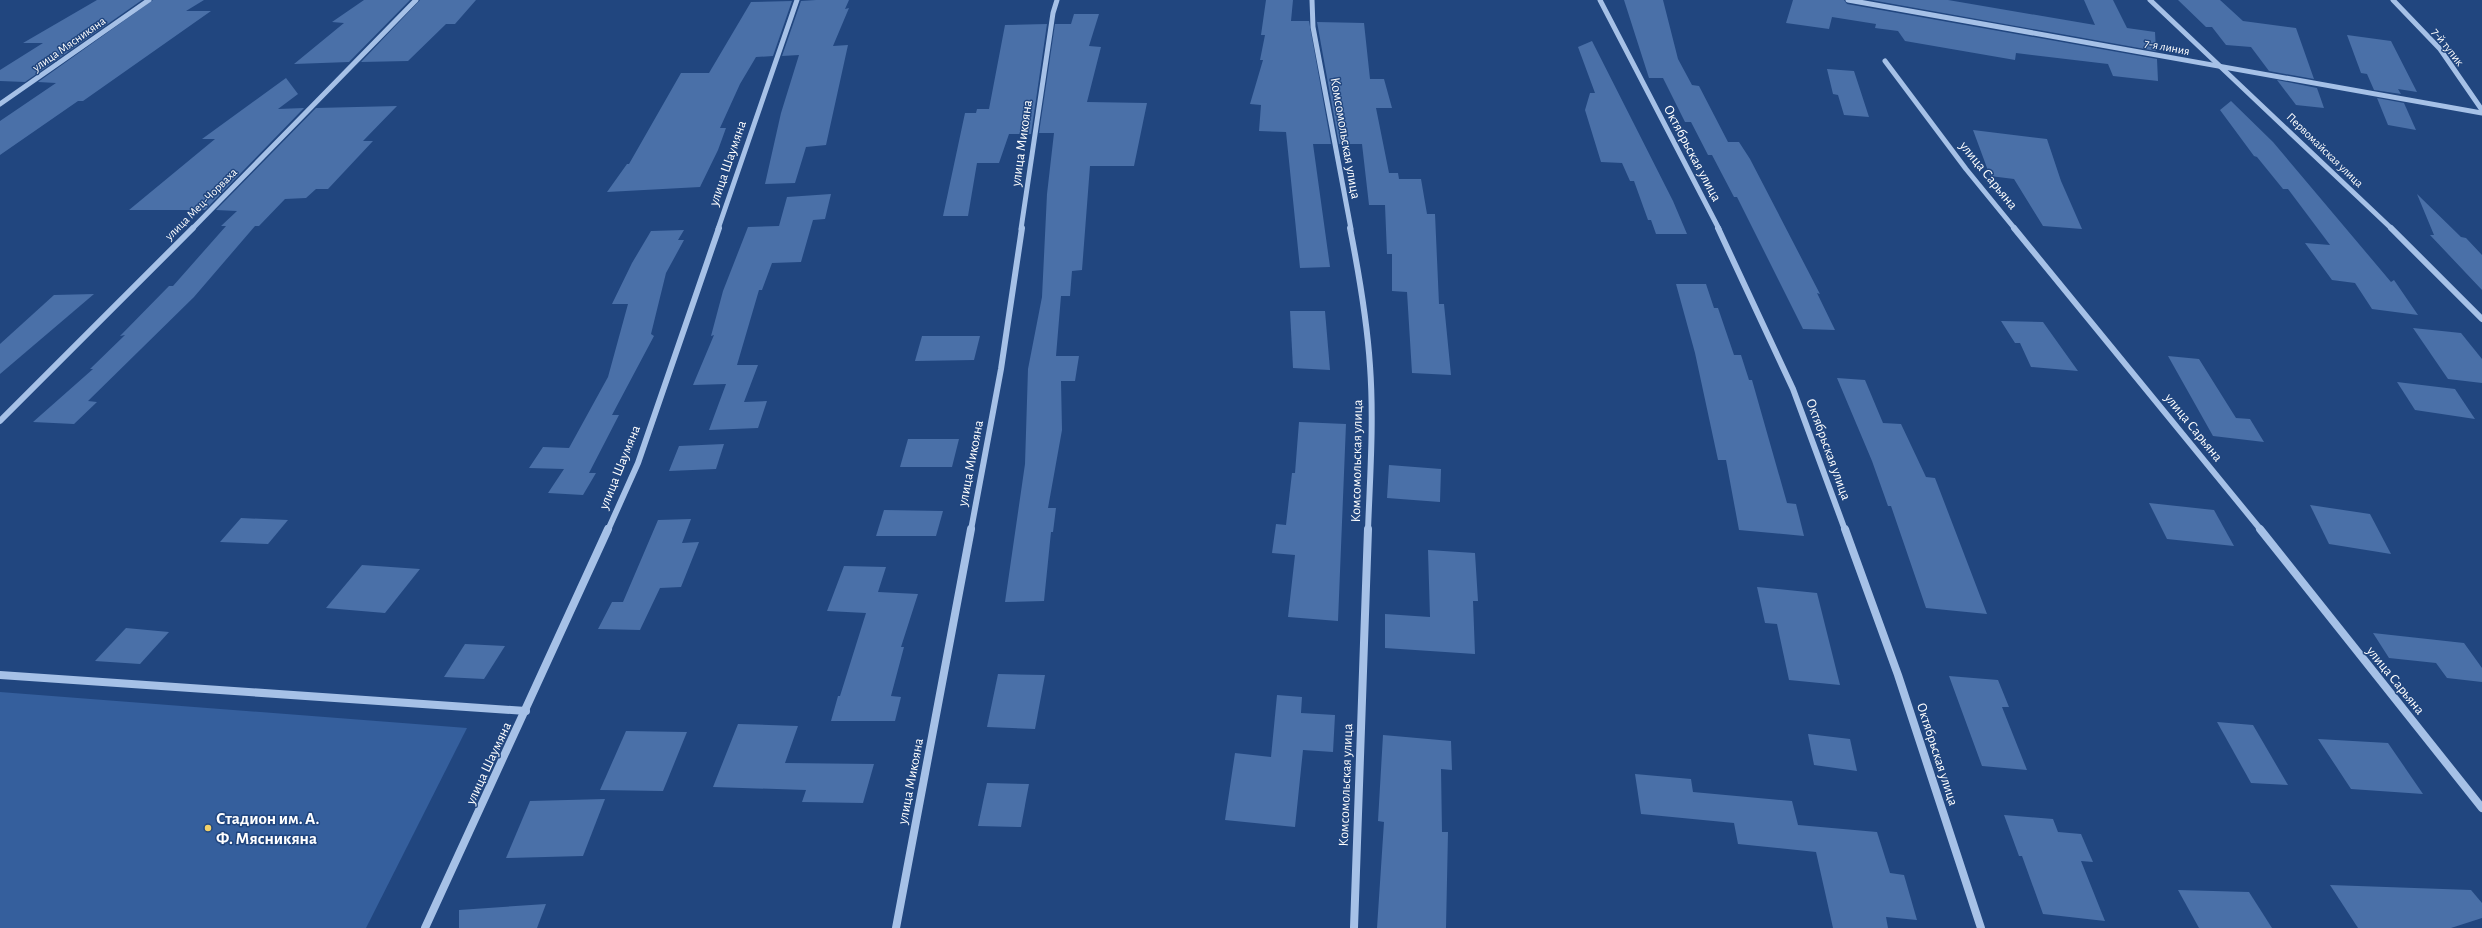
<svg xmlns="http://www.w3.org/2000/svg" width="2482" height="928" font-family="'Alegreya Sans',sans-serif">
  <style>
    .green { fill: #355f9d }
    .building { fill: #4a70a8 }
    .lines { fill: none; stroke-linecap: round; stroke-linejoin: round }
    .minor-far2 { stroke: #a6c1e7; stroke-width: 5 }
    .minor-far1 { stroke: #a6c1e7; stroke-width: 6 }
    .minor { stroke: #a6c1e7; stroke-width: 8 }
    .poi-dot { fill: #f3d168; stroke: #21467f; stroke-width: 1.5 }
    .labels { text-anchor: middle; stroke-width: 3; stroke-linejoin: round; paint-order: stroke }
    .far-street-label { font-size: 12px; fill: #fff; stroke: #21467f }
    .street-label { font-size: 14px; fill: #fff; stroke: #21467f }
    .near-poi-label { font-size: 17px; font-weight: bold; fill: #fff; stroke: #21467f; text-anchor: start }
  </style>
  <rect width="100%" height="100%" fill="#21467f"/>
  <polygon class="green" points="0,692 467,728 366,928 0,928"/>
  <g class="building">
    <polygon points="97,0 142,0 25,82 0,81 0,70 43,43 23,43"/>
    <polygon points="153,0 204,0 186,11 211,11 83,101 78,101 0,155 0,121 56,83 38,82"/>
    <polygon points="364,0 410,0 349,62 294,64 344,23 332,22"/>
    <polygon points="420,0 476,0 455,24 446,24 408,61 361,62"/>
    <polygon points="816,0 849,0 845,9 849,8 833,46 848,45 826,145 806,147 795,183 765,184 781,113 799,55 782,56 801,1"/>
    <polygon points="1266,0 1293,0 1291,21 1309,21 1331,144 1313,144 1330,267 1300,268 1286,132 1259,131 1261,105 1250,104 1263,60 1260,60 1265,35 1261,35"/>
    <polygon points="1624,0 1663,0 1678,59 1692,85 1699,86 1728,142 1739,142 1750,159 1820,294 1817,293 1835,330 1803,329 1737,197 1734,197 1712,155 1708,155 1691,122 1685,122 1663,78 1649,78"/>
    <polygon points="1793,0 1844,0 1847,4 2157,59 2158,81 2113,76 2108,64 2016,53 2015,60 1905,41 1898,31 1875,28 1876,24 1832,17 1829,29 1786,23"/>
    <polygon points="1871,0 1948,0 2095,25 2084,0 2113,0 2127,28 2155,32 2156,51"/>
    <polygon points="2178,0 2220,0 2243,21 2296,28 2314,79 2269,71 2251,47 2226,45 2212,27 2206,27"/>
    <polygon points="792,1 773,56 756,57 740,84 720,128 726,128 718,150 700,187 607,192 627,164 629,164 681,73 709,73 751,2"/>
    <polygon points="1074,14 1099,14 1089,46 1101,47 1087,102 1147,103 1134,166 1090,166 1082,270 1072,271 1070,296 1061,296 1056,356 1079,356 1075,381 1061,381 1062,430 1048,508 1056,508 1053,532 1051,532 1044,601 1005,602 1025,464 1028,369 1042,297 1047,194 1054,133 1039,133 1055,24 1071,24"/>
    <polygon points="1317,22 1364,23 1370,79 1384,79 1392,108 1376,108 1389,173 1398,173 1399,179 1421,179 1427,214 1435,214 1439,304 1444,304 1451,375 1412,373 1407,292 1392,291 1392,254 1387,254 1385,205 1369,205 1362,144 1339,144"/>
    <polygon points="1047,24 1031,134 1009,134 999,163 977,163 968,216 943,216 965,113 976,113 977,109 989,109 1005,25"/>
    <polygon points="2347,35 2391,41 2417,92 2398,89 2401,94 2374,90 2367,74 2361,73"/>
    <polygon points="1592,41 1673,201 1687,234 1656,234 1651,220 1648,220 1634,181 1630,181 1622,163 1601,162 1585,110 1590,93 1595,93 1578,47"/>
    <polygon points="1827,69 1854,71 1869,117 1844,115 1838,95 1833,94"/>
    <polygon points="286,78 298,94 278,109 304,108 205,210 129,210 215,139 202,139"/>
    <polygon points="2277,80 2317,88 2324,108 2296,105"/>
    <polygon points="2377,98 2404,103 2416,130 2388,125"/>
    <polygon points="2231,101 2273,142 2391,282 2394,280 2418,315 2372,309 2355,283 2332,280 2305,243 2330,245 2288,189 2283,189 2257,157 2254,156 2220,110"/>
    <polygon points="397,106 363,141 373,141 328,189 316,189 306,198 285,199 259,226 255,226 194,297 88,401 97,402 74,424 33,422 93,369 90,369 125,335 120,336 169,286 173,286 226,226 221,226 237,211 216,210 316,108"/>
    <polygon points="1973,130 2047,139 2061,181 2082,229 2043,226 2014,179 1990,176"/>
    <polygon points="831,194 825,219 813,220 801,262 772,263 762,290 759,290 737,365 758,365 744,402 767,401 758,428 709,430 726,384 693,385 714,335 711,336 723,291 748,227 779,226 787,197"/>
    <polygon points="2417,194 2461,237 2466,238 2482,255 2482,290 2430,235 2434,235"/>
    <polygon points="684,230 678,240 684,240 666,273 651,334 654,336 612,415 619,415 589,473 596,473 583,495 548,493 564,469 529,468 543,447 569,448 608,377 628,304 612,304 632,263 651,231"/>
    <polygon points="1676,284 1706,284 1714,308 1718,308 1734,355 1741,355 1749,380 1752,380 1787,503 1796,504 1804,536 1739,530 1726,460 1718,460 1695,353"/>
    <polygon points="94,294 0,374 0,344 54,295"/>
    <polygon points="1290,311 1325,311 1330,370 1293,368"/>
    <polygon points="2001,321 2043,322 2078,371 2031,367 2020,343 2015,343"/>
    <polygon points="2413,328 2461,333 2482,359 2482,383 2448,379"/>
    <polygon points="922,336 980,336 974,360 915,361"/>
    <polygon points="2168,356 2199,359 2236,418 2250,419 2264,442 2213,436"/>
    <polygon points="1837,378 1865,380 1883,423 1901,424 1926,477 1935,478 1987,614 1926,608 1891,506 1888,506 1872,461"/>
    <polygon points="2397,382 2455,389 2475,419 2415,410"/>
    <polygon points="1299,422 1346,424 1338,621 1288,617 1295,555 1272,553 1276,524 1286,525 1292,473 1295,473"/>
    <polygon points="908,439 959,439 952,467 900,467"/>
    <polygon points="724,444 716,469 669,471 679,446"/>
    <polygon points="1389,465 1441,469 1440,502 1387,498"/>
    <polygon points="2149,503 2214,510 2234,546 2167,539"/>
    <polygon points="2310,505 2370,514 2391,554 2329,544"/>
    <polygon points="884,510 943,511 936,536 876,536"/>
    <polygon points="241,518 288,520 268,544 220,542"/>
    <polygon points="691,519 682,543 699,542 681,587 660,588 640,630 598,629 612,602 623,602 658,520"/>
    <polygon points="1428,550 1475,553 1478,601 1473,601 1475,654 1385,648 1385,614 1430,617"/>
    <polygon points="362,565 420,569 385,613 326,608"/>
    <polygon points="844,566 886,567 878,592 918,594 901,647 904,647 891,696 901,697 895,721 831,721 838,696 840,696 866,613 827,611"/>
    <polygon points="1757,587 1817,593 1840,685 1789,680 1777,624 1765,623"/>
    <polygon points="126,628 169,632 140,664 95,661"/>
    <polygon points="2373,633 2464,643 2482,668 2482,682 2447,678 2436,663 2389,658"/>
    <polygon points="465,644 505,646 484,679 444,677"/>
    <polygon points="998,674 1045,675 1035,729 987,727"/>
    <polygon points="1949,676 1998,680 2009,707 2002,707 2027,770 1982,766"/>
    <polygon points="1277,695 1302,697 1301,713 1335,715 1333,752 1303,750 1295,827 1225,820 1235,753 1271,757"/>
    <polygon points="2217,722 2253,725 2288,785 2251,783"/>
    <polygon points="738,724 798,726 785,763 874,764 863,803 802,802 806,790 713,787"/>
    <polygon points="626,731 687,732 663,791 600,790"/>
    <polygon points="1808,734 1850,739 1857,771 1814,765"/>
    <polygon points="1383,735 1451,741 1452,770 1441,769 1442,832 1448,832 1446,928 1377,928 1384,822 1378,821"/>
    <polygon points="2318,739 2388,743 2423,794 2351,789"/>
    <polygon points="1635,774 1691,779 1693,792 1792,801 1798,825 1877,832 1890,873 1904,875 1917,920 1886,917 1888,928 1833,928 1816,852 1738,844 1734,823 1641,814"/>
    <polygon points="987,783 1029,784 1021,827 978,826"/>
    <polygon points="605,799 583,856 506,858 530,801"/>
    <polygon points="2004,815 2053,819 2058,832 2081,834 2093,862 2081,861 2105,921 2043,914 2022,856 2019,856"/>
    <polygon points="2330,885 2471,890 2482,903 2482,918 2451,928 2358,928"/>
    <polygon points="2178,890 2249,892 2272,928 2199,928"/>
    <polygon points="546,904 537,928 459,928 459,910"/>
  </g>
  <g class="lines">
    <g class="minor-far2">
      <polyline points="1312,0 1313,27 1351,229"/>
      <polyline points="1600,0 1719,229"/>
      <polyline points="1848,0 2482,113"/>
      <polyline points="2150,0 2392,229"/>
      <polyline points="2393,0 2440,49 2482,110"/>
      <polyline points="1885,61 1966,169 2015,229"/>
      <polyline points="0,104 149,0"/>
      <polyline points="192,229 416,0"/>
      <polyline points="718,229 797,0"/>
      <polyline points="1021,229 1053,13 1057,0"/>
    </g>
    <g class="minor-far1">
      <path d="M1350 228C1359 274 1367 319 1370 366 1374 421 1370 476 1368 530"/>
      <polyline points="1718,228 1793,389 1845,530"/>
      <polyline points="2014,228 2261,530"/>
      <polyline points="2391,228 2482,319"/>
      <polyline points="0,421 193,228"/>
      <polyline points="608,530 638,463 719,228"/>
      <polyline points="971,530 1001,369 1022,228"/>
    </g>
    <g class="minor">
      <polyline points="1845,529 1898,675 1981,928"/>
      <polyline points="2260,529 2482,808"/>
      <polyline points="0,675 526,711"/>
      <polyline points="425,928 608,529"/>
      <polyline points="896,928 971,529"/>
      <polyline points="1354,928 1368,529"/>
    </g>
  </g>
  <circle class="poi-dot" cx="208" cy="828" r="4"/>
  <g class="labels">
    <g class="far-street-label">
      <text transform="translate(69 44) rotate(-35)" y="4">улица Мясникяна</text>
      <text transform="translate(2167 47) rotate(11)" y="4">7-я линия</text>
      <text transform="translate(2448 47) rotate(52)" y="4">7-й тупик</text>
      <text transform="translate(2325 150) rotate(44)" y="4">Первомайская улица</text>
      <text transform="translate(201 204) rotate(-45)" y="4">улица Мец-Чорваха</text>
    </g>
    <g class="street-label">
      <text transform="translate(1346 138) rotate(80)" y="5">Комсомольская улица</text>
      <text transform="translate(1021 143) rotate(-82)" y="5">улица Микояна</text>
      <text transform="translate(1693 153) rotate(62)" y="5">Октябрьская улица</text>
      <text transform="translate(727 163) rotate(-71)" y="5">улица Шаумяна</text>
      <text transform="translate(1989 175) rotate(51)" y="5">улица Сарьяна</text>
      <text transform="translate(2194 427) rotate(51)" y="5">улица Сарьяна</text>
      <text transform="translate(1829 449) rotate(70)" y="5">Октябрьская улица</text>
      <text transform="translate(1356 461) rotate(-89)" y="5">Комсомольская улица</text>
      <text transform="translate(970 463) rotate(-79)" y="5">улица Микояна</text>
      <text transform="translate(619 467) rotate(-68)" y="5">улица Шаумяна</text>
      <text transform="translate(2396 680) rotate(51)" y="5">улица Сарьяна</text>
      <text transform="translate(1938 754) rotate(72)" y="5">Октябрьская улица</text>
      <text transform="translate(488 763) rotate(-65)" y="5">улица Шаумяна</text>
      <text transform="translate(910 781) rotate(-79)" y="5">улица Микояна</text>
      <text transform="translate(1345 785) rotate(-88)" y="5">Комсомольская улица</text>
    </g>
    <g class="near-poi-label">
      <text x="216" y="824">Стадион им. А.<tspan x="216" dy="20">Ф. Мясникяна</tspan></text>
    </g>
  </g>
</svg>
